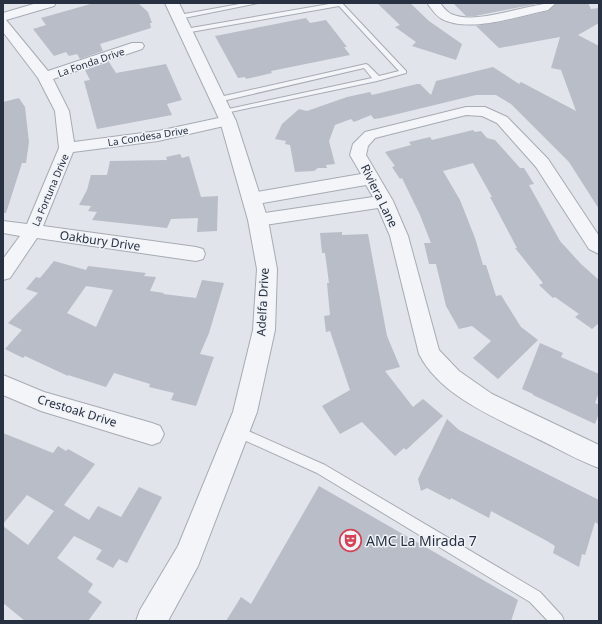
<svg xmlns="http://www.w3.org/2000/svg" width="602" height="624" font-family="'Noto Sans',sans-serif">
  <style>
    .building { fill: #b8bdc7; fill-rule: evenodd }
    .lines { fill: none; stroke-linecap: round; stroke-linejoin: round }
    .service-casing { stroke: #a6abb4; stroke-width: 2 }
    .minor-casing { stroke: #a6abb4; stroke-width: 2 }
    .tertiary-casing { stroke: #a6abb4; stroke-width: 2 }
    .service { fill: #f3f5f8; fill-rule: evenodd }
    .minor { fill: #f3f5f8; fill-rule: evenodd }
    .tertiary { fill: #f3f5f8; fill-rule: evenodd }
    .labels { text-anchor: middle; stroke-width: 3; stroke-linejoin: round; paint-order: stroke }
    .far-street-label { font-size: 10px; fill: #283142; stroke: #f0f3f7 }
    .street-label { font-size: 12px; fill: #283142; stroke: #f0f3f7 }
    .near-poi-label { font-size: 14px; fill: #283142; stroke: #f0f3f7; text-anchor: start }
  </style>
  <rect width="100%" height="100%" fill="#e1e4ea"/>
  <g class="building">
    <polygon points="94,3 138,3 148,12 152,23 150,23 151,28 100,44 103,51 80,59 77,54 69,56 66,52 54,56 33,29 46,25 41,18"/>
    <polygon points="377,3 410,3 429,21 462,44 456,60 412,46 416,42 395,27 400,25"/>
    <polygon points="453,3 541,3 475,16 466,16"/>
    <polygon points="557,3 588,3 591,9 599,8 599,23 578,35 599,46 599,209 569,162 511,104 496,95 476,95 381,118 374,119 371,115 354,122 351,119 335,125 329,141 335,164 326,165 327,168 318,168 314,171 295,172 290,145 285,144 286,141 275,139 282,124 299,109 307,111 347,97 370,92 372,95 417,84 420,84 431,95 436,81 493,67 519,84 521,82 576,111 561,70 551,68 560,37 499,48 476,26 506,21 548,11"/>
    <polygon points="306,18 310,23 326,20 347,47 344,47 350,55 271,71 272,73 246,79 245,77 238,78 215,36"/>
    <polygon points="109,62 116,73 166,64 182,100 167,104 172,115 97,129 84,81 90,80 85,70"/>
    <polygon points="19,98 25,107 29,142 26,163 22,163 6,213 3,213 3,102"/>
    <polygon points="473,130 475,132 481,131 487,138 495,140 520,168 524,168 534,184 529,185 560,241 581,264 599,280 599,323 592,329 575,317 579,314 555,297 553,298 539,285 543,283 515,248 517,248 490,197 492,197 473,163 443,171 460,200 475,238 483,265 486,265 496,296 501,295 521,327 538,340 498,379 473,358 491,341 472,326 459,329 446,306 436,264 429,264 424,243 431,243 420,215 402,178 400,179 392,167 395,166 385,152 411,145 409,142 430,137 432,140"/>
    <polygon points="180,154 182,158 189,156 201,197 218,196 217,231 197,232 198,218 171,219 167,228 92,220 97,212 88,211 91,206 79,205 87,190 91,175 107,175 110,161 167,160 166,157"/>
    <polygon points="342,232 342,235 368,234 387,336 400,367 385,371 413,407 423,399 443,416 406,450 404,448 395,456 362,422 340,434 322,406 350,390 330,331 326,332 324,316 330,315 327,283 329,283 325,253 322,253 320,233"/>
    <path d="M54 261 86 270 88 266 146 273 144 276 156 277 150 291 164 293 163 294 196 298 202 280 224 283 209 333 200 354 214 357 196 406 171 400 174 393 149 387 150 384 114 373 106 387 68 375V376L25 356 23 358 5 349 22 330 8 323 38 293 26 289 36 277 40 278ZM86 286 113 290 96 327 67 313Z"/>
    <polygon points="540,343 563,353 561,357 599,374 599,392 595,403 599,405 599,413 595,424 533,395 533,394 522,389"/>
    <polygon points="447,419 459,430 599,500 599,525 595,522 585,555 582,554 579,567 553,553 555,546 547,541 491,511 489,518 451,498 450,500 427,488 421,491 418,479"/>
    <polygon points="3,433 53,453 58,446 66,451 68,449 95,464 64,505 89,520 98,506 121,517 139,487 162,497 127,563 119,559 113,568 96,559 102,550 74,536 57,558 93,584 88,592 102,602 88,621 25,621 3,603 3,526 28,545 54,511 27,495 3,524"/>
    <polygon points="319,486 518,600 511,621 226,621 241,597 251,604"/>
  </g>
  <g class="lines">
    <defs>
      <g id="service">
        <polygon points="245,3 258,3 179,19 176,17 179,15"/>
        <polygon points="335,3 342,3 406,71 406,73 377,81 221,114 221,110 224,110 372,78 364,68 218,102 215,102 215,98 366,64 368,65 379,76 399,71 339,6 185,33 182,31 185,29"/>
        <polygon points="237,426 325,465 540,592 562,616 564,621 548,621 530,602 317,473 233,435 231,431 233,427"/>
      </g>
      <g id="minor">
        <polygon points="37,3 56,3 54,6 6,20 48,71 132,43 142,43 144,46 142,49 53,79 69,111 74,142 158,131 228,116 233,118 236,121 233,124 158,141 73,152 43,226 196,247 203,249 205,254 203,259 196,261 37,238 10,278 3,280 3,259 20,236 3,233 3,221 27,224 59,148 55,111 38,78 3,32 3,13"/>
        <path d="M427 3H440C443 7 446 11 451 14 478 26 527 3 556 3L548 10 544 11C515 17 469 33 442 19 436 16 431 8 427 3Z"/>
        <path d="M466 107H485L507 117 548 159 599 236V254L589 249 536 167 497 123 482 116 466 115 375 138 368 146 366 155 393 201 408 236 439 350 459 371 492 394 599 445V468C577 460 557 448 536 438 496 418 440 396 419 354L390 236 378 208 258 226 252 224 249 220 252 216 258 214 373 197 366 185 251 205 245 203 242 199 245 195 251 193 361 174 350 155 353 144 365 132Z"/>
        <polygon points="3,375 44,392 152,423 160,426 164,434 160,442 152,445 41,411 3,395"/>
      </g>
      <polygon id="tertiary" points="165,3 179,3 236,121 268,220 277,269 275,330 257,412 198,566 168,621 136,621 140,610 178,546 233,412 253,330 257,269 248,220 220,121"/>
    </defs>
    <use href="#service" class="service-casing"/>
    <use href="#minor" class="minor-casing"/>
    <use href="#tertiary" class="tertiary-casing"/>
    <use href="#service" class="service"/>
    <use href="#minor" class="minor"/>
    <use href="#tertiary" class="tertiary"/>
  </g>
  <defs>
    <symbol id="theatre-ring" viewBox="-11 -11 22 22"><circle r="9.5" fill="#f0f3f7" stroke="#d34255" stroke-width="1.5"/><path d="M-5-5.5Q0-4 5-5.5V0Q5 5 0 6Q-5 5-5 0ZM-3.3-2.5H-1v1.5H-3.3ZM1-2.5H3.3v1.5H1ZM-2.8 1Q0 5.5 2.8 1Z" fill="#d34255"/></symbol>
  </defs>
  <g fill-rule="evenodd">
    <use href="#theatre-ring" x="338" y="528" width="25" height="25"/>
  </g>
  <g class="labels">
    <g class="far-street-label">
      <text transform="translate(91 62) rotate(-19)" y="4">La Fonda Drive</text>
      <text transform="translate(148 136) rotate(-9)" y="4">La Condesa Drive</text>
      <text transform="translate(50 190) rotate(-67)" y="4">La Fortuna Drive</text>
    </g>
    <g class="street-label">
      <text transform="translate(379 196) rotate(64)" y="4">Riviera Lane</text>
      <text transform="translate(100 241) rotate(8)" y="4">Oakbury Drive</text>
      <text transform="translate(263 302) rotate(-87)" y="4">Adelfa Drive</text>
      <text transform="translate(77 411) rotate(17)" y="4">Crestoak Drive</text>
    </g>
    <g class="near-poi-label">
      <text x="366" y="546">AMC La Mirada 7</text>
    </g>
  </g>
  <rect width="602" height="624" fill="none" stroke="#283142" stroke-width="8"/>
</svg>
